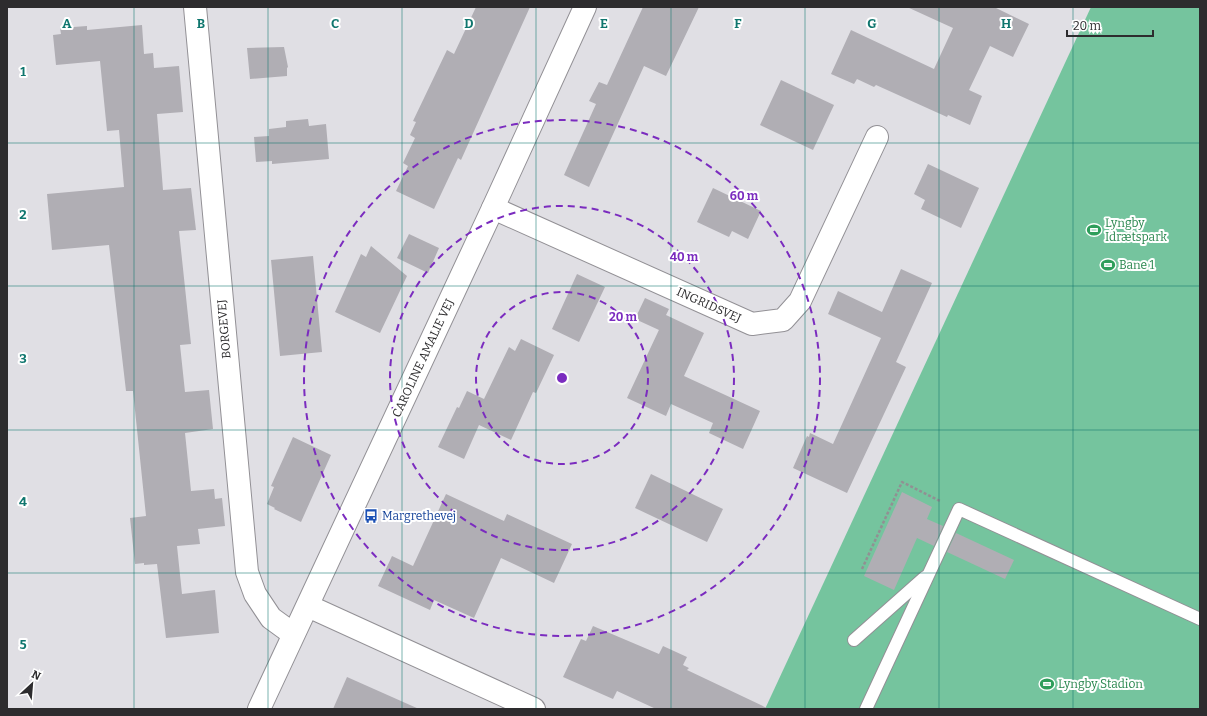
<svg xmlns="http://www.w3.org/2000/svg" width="1207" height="716" font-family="Bitter,serif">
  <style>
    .green { fill: #75c49e }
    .building { fill: #b0aeb4 }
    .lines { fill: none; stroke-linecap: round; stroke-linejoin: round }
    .service-casing { stroke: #929095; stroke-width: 14 }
    .minor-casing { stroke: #929095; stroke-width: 24 }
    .tertiary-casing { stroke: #929095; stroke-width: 24 }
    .path { stroke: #919093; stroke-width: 2.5; stroke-dasharray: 3 2; stroke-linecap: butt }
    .service { stroke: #fff; stroke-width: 12 }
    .minor { stroke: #fff; stroke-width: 22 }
    .tertiary { stroke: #fff; stroke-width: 22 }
    .grid { fill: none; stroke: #0f766e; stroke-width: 1; stroke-opacity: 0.55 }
    .ring { fill: none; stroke: #7b2cbf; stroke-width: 2; stroke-dasharray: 7 5 }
    .labels { text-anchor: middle; stroke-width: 4; stroke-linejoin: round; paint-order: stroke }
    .leisure-label { font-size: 12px; fill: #27864d; stroke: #fff; text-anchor: start }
    .street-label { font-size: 12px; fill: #2d2c2e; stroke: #fff }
    .transit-label { font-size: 12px; fill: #164399; stroke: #fff; text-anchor: start }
    .grid-label { font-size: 13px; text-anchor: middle; font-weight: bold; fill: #0f766e; stroke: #fff; stroke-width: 4; stroke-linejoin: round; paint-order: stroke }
    .centre { fill: #7b2cbf; stroke: #fff; stroke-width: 2 }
    .ring-label { font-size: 12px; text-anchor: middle; font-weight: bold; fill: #7b2cbf; stroke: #fff; stroke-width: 4; stroke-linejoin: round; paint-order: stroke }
  </style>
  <rect width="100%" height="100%" fill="#e0dfe4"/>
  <polygon class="green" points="1091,7 1200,7 1200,709 765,709"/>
  <g class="building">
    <polygon points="476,7 530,7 461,160 458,158 434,209 396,191 408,166 403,163 415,138 410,135 416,122 413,121 447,50 454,54"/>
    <polygon points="643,7 699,7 666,76 644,66 589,187 564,175 596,104 589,101 599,82 607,85"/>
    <polygon points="907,7 994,7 1029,24 1013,57 990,46 969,90 982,96 970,125 948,115 947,117 876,85 874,87 857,79 854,84 831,74 851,30 934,69 953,28"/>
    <polygon points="142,25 144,54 153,53 154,68 179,66 183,112 157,114 163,190 191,188 196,230 179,231 191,344 180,345 185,392 209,390 213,429 185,433 191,491 214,489 215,499 222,498 225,526 198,529 200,544 177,546 182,594 215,590 219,633 166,638 157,564 144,565 144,563 135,564 130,518 146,516 133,391 126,391 109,245 52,250 47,194 124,187 119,130 107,131 100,61 56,65 53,35 61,34 60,28 87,26 87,30"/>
    <polygon points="284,47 288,67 287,68 287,76 250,79 247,48"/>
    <polygon points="781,80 834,105 813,150 760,125"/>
    <polygon points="308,119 309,126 326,124 329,159 272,164 272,161 256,162 254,137 269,136 269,129 286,127 286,121"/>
    <polygon points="928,164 979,188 961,228 921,209 925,200 914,194"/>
    <polygon points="713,188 761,211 748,239 732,231 729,237 697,222"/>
    <polygon points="409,234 439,248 428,273 397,258"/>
    <polygon points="371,246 407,276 380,333 335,312 361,254 366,257"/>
    <polygon points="313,256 322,352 280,356 271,260"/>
    <polygon points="901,269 932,283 896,362 906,367 847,493 793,468 807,436 809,437 810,433 833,444 881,338 828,314 838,291 882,312"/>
    <polygon points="577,274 605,287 579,342 552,329"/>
    <polygon points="645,298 669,309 666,315 704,333 684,376 760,411 743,449 709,433 713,423 671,404 666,416 627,398 665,317 659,330 635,319"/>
    <polygon points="521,339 554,355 536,393 533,392 511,440 479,425 464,459 438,447 457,407 459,408 467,391 484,399 509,347 515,351"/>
    <polygon points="293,437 331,455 301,522 274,509 275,508 267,504 274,487 271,486"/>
    <polygon points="651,474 723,509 707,542 635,508"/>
    <polygon points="902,492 932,507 927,519 943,526 934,546 917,538 894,590 864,576"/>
    <polygon points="446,494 504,521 507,514 572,544 554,583 501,558 474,618 434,600 430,610 378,586 392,556 413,566"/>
    <polygon points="956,533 1014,560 1005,579 947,552"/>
    <polygon points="593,626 659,654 663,646 687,657 683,665 689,668 687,670 769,709 656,709 617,691 613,699 563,677 581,639 586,641"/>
    <polygon points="347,677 419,709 333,709"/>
  </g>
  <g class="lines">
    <defs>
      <g id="service">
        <polyline points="854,640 925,577"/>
        <polyline points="866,709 959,509 1200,619"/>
      </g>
      <g id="minor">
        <polyline points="195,7 247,572 255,594 271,618 293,634"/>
        <polyline points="493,208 752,324 783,320 800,301 877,137"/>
        <polyline points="308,606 534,709"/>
      </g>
      <polyline id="tertiary" points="259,709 493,208 585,7"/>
    </defs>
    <use href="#service" class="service-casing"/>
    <use href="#minor" class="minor-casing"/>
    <use href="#tertiary" class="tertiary-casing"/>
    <polyline class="path" points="862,569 902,482 940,501"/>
    <use href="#service" class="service"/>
    <use href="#minor" class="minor"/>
    <use href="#tertiary" class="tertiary"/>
  </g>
  <path class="grid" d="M134 7V709M268 7V709M402 7V709M536 7V709M671 7V709M805 7V709M939 7V709M1073 7V709M7 143H1200M7 286H1200M7 430H1200M7 573H1200"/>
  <g class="ring">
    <circle cx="562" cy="378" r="86"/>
    <circle cx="562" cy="378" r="172"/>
    <circle cx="562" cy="378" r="258"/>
  </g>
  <defs>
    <symbol id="stadium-bare" viewBox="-9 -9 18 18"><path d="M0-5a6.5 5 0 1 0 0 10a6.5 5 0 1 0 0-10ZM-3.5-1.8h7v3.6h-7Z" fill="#2e9e5b" stroke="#fff" stroke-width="2.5" paint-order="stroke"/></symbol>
    <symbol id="bus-bare" viewBox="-9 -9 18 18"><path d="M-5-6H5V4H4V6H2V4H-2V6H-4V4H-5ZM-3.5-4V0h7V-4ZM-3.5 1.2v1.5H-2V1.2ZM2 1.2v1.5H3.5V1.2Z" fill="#1a4fb4" stroke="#fff" stroke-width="2.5" paint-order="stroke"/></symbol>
  </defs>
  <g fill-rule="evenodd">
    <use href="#stadium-bare" x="1084" y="220" width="20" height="20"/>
    <use href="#stadium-bare" x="1098" y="255" width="20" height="20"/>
    <use href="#bus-bare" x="361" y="506" width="20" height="20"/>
    <use href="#stadium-bare" x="1037" y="674" width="20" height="20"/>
  </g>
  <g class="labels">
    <g class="leisure-label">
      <text x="1105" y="227">Lyngby<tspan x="1105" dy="14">Idrætspark</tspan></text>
      <text x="1119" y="269">Bane 1</text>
      <text x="1058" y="688">Lyngby Stadion</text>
    </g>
    <g class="street-label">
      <text transform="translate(709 305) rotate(24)" y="4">INGRIDSVEJ</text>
      <text transform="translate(224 329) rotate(-95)" y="4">BORGEVEJ</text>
      <text transform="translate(423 358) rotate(-65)" y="4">CAROLINE AMALIE VEJ</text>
    </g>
    <g class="transit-label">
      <text x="382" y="520">Margrethevej</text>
    </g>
  </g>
  <g class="grid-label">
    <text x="67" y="28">A</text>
    <text x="201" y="28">B</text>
    <text x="335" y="28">C</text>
    <text x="469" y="28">D</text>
    <text x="604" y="28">E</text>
    <text x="738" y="28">F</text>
    <text x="872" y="28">G</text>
    <text x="1006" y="28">H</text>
    <text x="23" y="76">1</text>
    <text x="23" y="219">2</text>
    <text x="23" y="363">3</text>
    <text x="23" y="506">4</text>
    <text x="23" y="649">5</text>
  </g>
  <circle cx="562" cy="378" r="6" class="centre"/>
  <g class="ring-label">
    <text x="744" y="200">60 m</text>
    <text x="684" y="261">40 m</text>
    <text x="623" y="321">20 m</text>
  </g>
  <rect width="1207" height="716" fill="none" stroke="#2d2c2e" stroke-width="16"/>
  <g transform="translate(32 684) rotate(26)" stroke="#ffffff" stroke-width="3" paint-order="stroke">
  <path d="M0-3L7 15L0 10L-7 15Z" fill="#2d2c2e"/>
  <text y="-6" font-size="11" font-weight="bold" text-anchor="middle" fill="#2d2c2e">N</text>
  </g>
  <path d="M1067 30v6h86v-6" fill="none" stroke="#2d2c2e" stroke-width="2"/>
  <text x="1073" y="30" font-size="12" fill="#2d2c2e" stroke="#ffffff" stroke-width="3" paint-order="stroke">20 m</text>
</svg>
